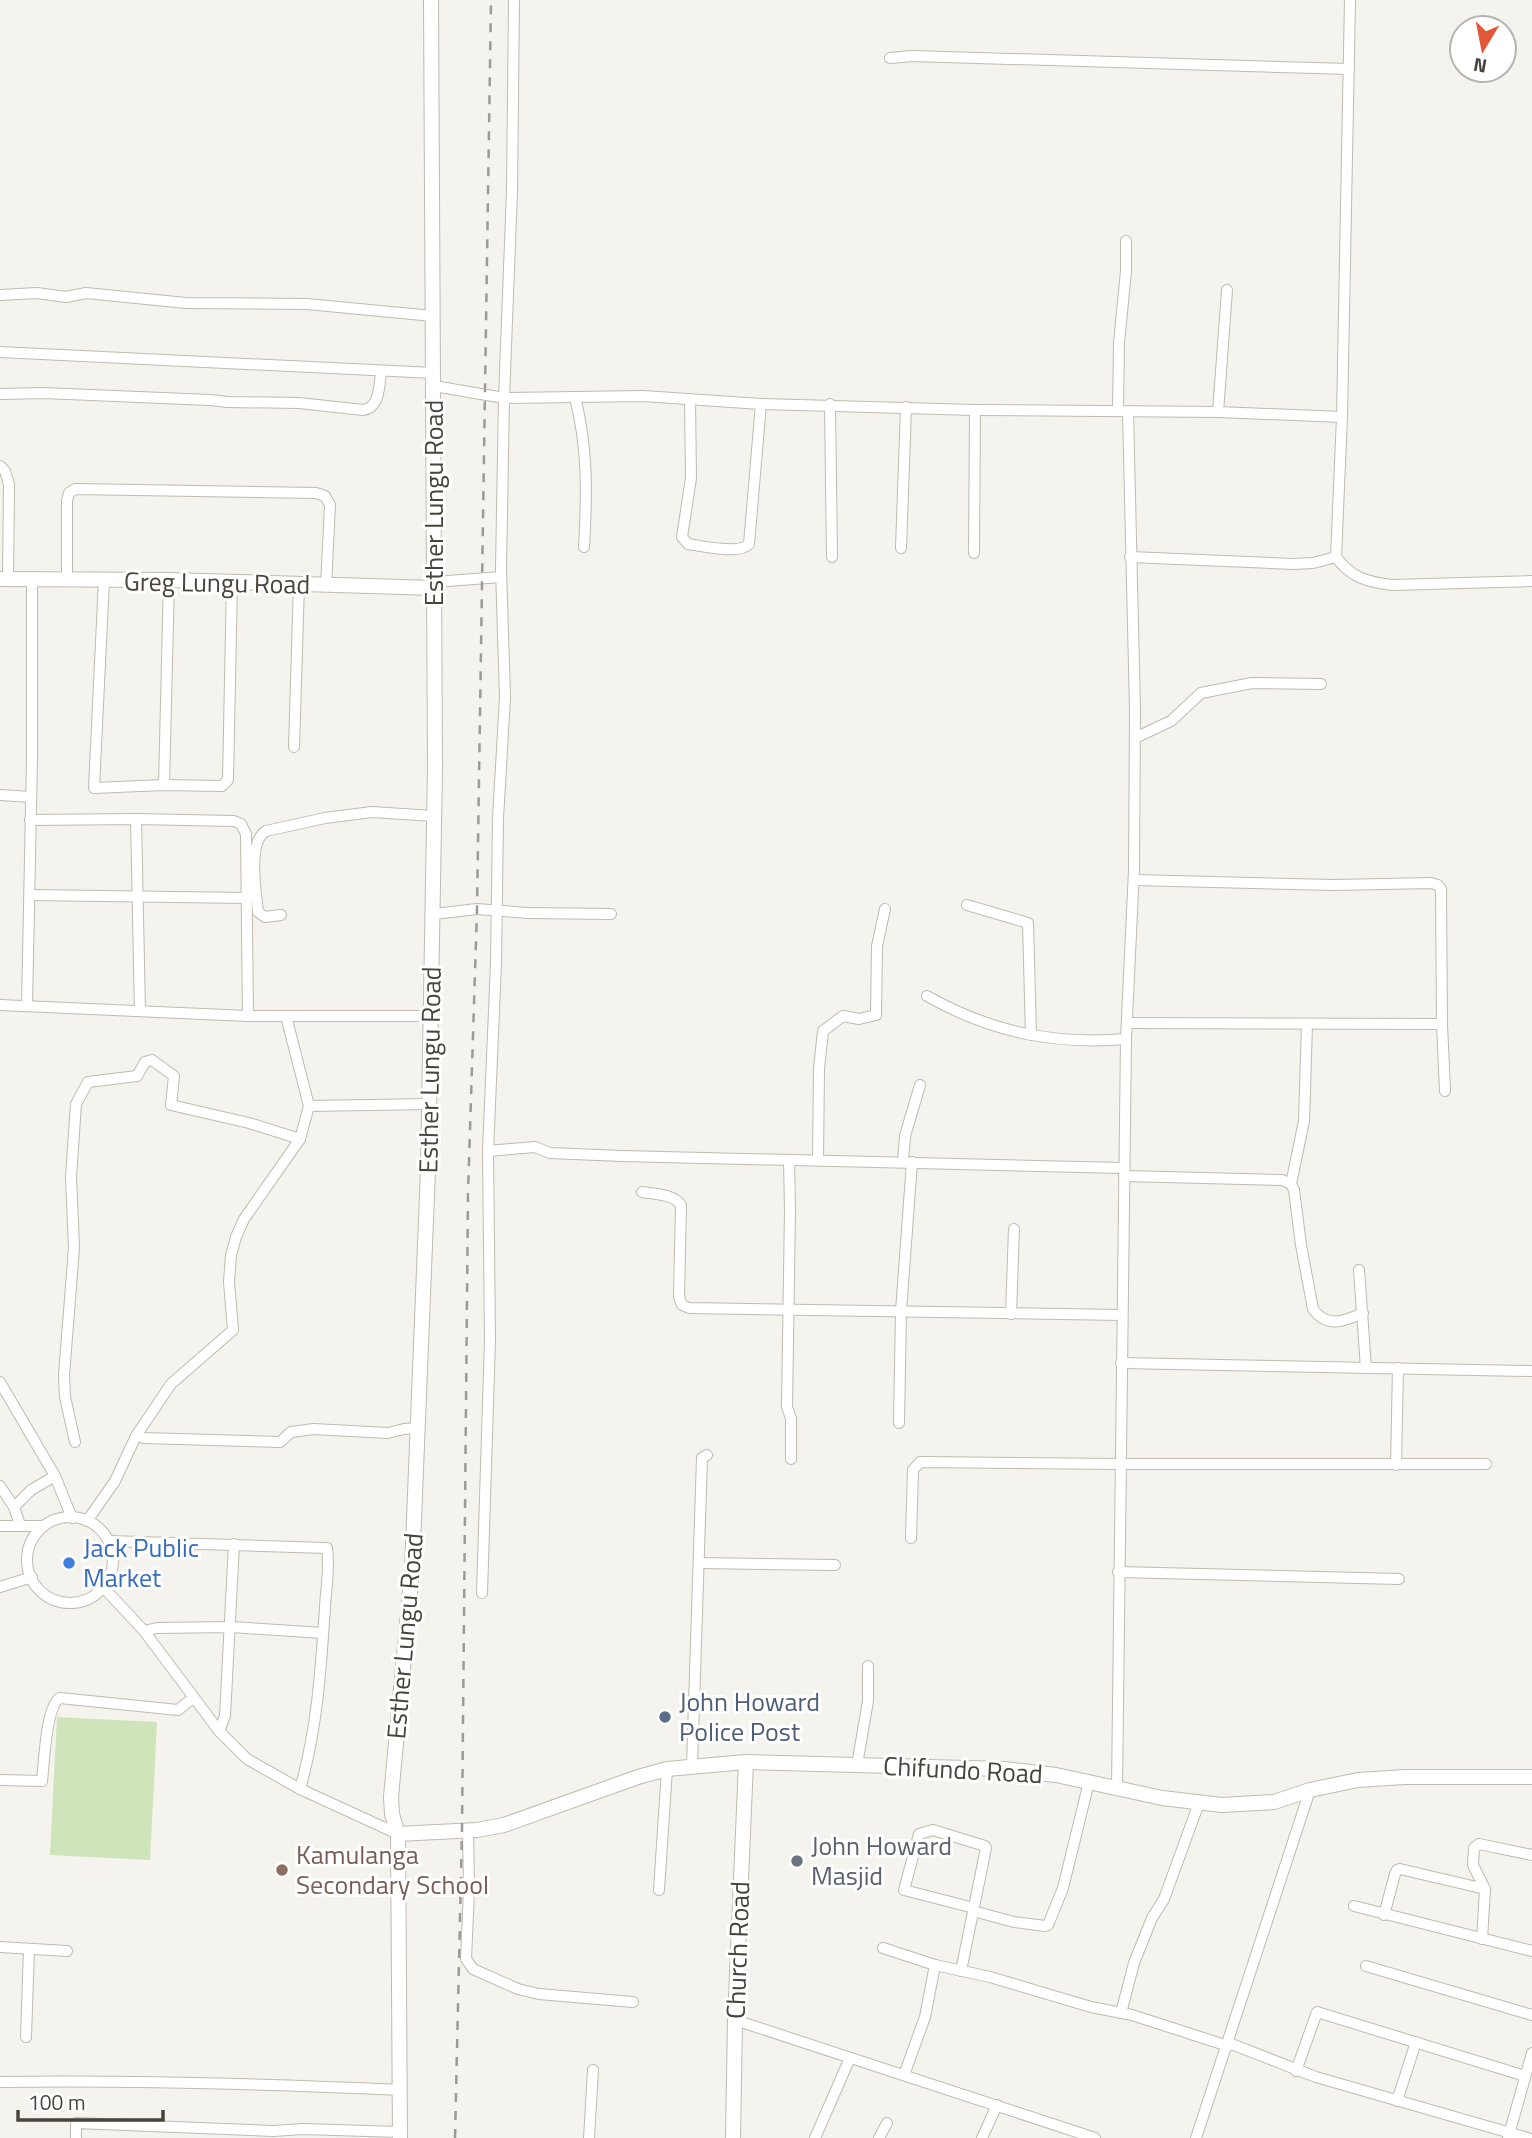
<svg xmlns="http://www.w3.org/2000/svg" width="1532" height="2138" font-family="'Titillium Web',sans-serif">
  <style>
    .green { fill: #d0e4bb }
    .lines { fill: none; stroke-linecap: round; stroke-linejoin: round }
    .minor-casing { stroke: #c0bbb0; stroke-width: 12 }
    .tertiary-casing { stroke: #c0bbb0; stroke-width: 16 }
    .minor { stroke: #fff; stroke-width: 10 }
    .tertiary { stroke: #fff; stroke-width: 14 }
    .rail { stroke: #9a9a9a; stroke-width: 2.5; stroke-dasharray: 9 9; stroke-linecap: butt }
    .shop-dot { fill: #3f7fe0; stroke: #fff; stroke-width: 2.5 }
    .service-dot { fill: #5c6f8a; stroke: #fff; stroke-width: 2.5 }
    .worship-dot { fill: #6b7280; stroke: #fff; stroke-width: 2.5 }
    .education-dot { fill: #8d6e63; stroke: #fff; stroke-width: 2.5 }
    .labels { text-anchor: middle; stroke-width: 6; stroke-linejoin: round; paint-order: stroke }
    .street-label { font-size: 26px; fill: #49443b; stroke: #fff }
    .shop-label { font-size: 26px; fill: #366cbe; stroke: #fff; text-anchor: start }
    .service-label { font-size: 26px; fill: #4e5e75; stroke: #fff; text-anchor: start }
    .worship-label { font-size: 26px; fill: #5b616d; stroke: #fff; text-anchor: start }
    .education-label { font-size: 26px; fill: #785e54; stroke: #fff; text-anchor: start }
  </style>
  <rect width="100%" height="100%" fill="#f5f3ed"/>
  <polygon class="green" points="57,1717 157,1722 150,1860 50,1855"/>
  <g class="lines">
    <defs>
      <g id="minor">
        <path d="M1350 0 1342 417 1336 557C1351 578 1368 582 1392 585L1532 581"/>
        <polyline points="890,58 912,56 1349,69"/>
        <polyline points="0,295 37,293 66,297 86,293 186,303 307,304 433,316"/>
        <polyline points="0,352 434,373"/>
        <polyline points="434,386 504,398 643,396 761,404 975,410 1218,412 1342,417"/>
        <path d="M0 394 43 393 210 400 228 402 299 403 363 410C380 408 379 386 381 372"/>
        <path d="M575 397C588 449 587 494 584 547"/>
        <path d="M690 399 691 478 682 537 688 544C702 546 740 555 749 544L761 404"/>
        <polyline points="830,404 832,557"/>
        <polyline points="1118,411 1119,343 1126,271 1126,241"/>
        <polyline points="1218,412 1227,290"/>
        <polyline points="0,466 5,471 9,484 8,579"/>
        <polyline points="901,548 906,407"/>
        <polyline points="974,553 975,410"/>
        <polyline points="1130,557 1293,564 1313,563 1336,557"/>
        <polyline points="67,579 67,501 69,493 75,489 316,493 325,496 330,505 326,586"/>
        <polyline points="104,580 94,788 164,785 222,786 228,780 232,581"/>
        <polyline points="434,582 501,577"/>
        <polyline points="1135,738 1171,721 1201,693 1252,683 1321,684"/>
        <polyline points="294,747 299,584"/>
        <polyline points="164,785 169,580"/>
        <polyline points="0,795 31,797"/>
        <polyline points="136,819 140,1011"/>
        <polyline points="30,820 136,819 234,821 241,824 246,834 248,1016"/>
        <polyline points="1134,880 1334,885 1431,883 1438,885 1441,889 1442,1024 1445,1091"/>
        <polyline points="30,895 247,898"/>
        <polyline points="967,905 1028,923 1031,1035"/>
        <polyline points="434,914 477,909 528,913 611,914"/>
        <path d="M281 915 265 917 258 912C256 892 247 842 266 831L325 818 372 812 434 816"/>
        <path d="M927 996C991 1032 1053 1045 1126 1039"/>
        <polyline points="0,1005 248,1016 431,1016"/>
        <polyline points="27,1006 32,758 32,578"/>
        <polyline points="1127,1023 1442,1024"/>
        <path d="M1307 1025 1304 1121 1291 1184 1294 1190 1301 1245 1313 1309C1327 1328 1343 1322 1363 1313"/>
        <polyline points="309,1106 429,1104"/>
        <polyline points="488,1151 535,1147 550,1153 622,1156 1124,1168"/>
        <polyline points="789,1160 790,1210 787,1407 791,1418 791,1459"/>
        <polyline points="818,1160 819,1069 823,1031 843,1016 859,1019 876,1015 877,946 885,909"/>
        <polyline points="903,1162 905,1136 920,1085"/>
        <polyline points="1124,1176 1282,1180 1291,1184"/>
        <path d="M642 1192C655 1194 673 1194 681 1205L679 1297 682 1305 689 1308 1122 1315"/>
        <polyline points="1359,1270 1366,1368"/>
        <polyline points="1011,1314 1014,1229"/>
        <polyline points="1121,1363 1532,1371"/>
        <polyline points="0,1382 55,1476 72,1518"/>
        <polyline points="899,1423 901,1311 912,1162"/>
        <polyline points="136,1436 144,1438 280,1442 291,1432 314,1429 388,1433 404,1429 419,1428"/>
        <polyline points="75,1442 65,1397 64,1375 74,1248 71,1177 76,1104 88,1082 137,1076 145,1062 152,1060 174,1076 171,1105 249,1123 300,1139"/>
        <polyline points="1396,1465 1398,1368"/>
        <polyline points="0,1486 14,1507 20,1525"/>
        <polyline points="14,1507 31,1490 55,1476"/>
        <circle cx="70" cy="1560" r="43"/>
        <polyline points="87,1521 115,1481 136,1436 171,1384 233,1330 229,1282 231,1255 236,1237 244,1219 300,1139 309,1106 286,1016"/>
        <polyline points="0,1526 44,1526"/>
        <polyline points="911,1538 913,1470 920,1462 1120,1464 1486,1464"/>
        <path d="M109 1541 327 1548C330 1567 326 1588 325 1607 321 1669 317 1730 300 1789"/>
        <polyline points="699,1563 835,1565"/>
        <polyline points="1118,1572 1399,1579"/>
        <polyline points="0,1587 32,1577"/>
        <polyline points="104,1588 144,1631 219,1731 247,1759 300,1789 398,1834"/>
        <polyline points="482,1593 490,1340 488,1151 496,964 498,819 505,697 501,569 504,398 512,191 514,0"/>
        <polyline points="144,1631 157,1628 231,1627 323,1633"/>
        <polyline points="219,1731 225,1716 234,1544"/>
        <polyline points="857,1765 868,1701 868,1666"/>
        <polyline points="692,1766 702,1458 707,1455"/>
        <path d="M0 1780 42 1781C44 1764 46 1705 60 1698L178 1710 193 1698"/>
        <polyline points="1117,1789 1126,1039 1134,870 1135,710 1128,411"/>
        <polyline points="468,1830 469,1890 466,1959 473,1969 518,1989 539,1994 633,2002"/>
        <polyline points="659,1890 667,1769"/>
        <polyline points="1354,1906 1532,1951"/>
        <polyline points="973,1911 1014,1922 1045,1926 1048,1925 1063,1888 1089,1782"/>
        <polyline points="1384,1915 1395,1874 1397,1870 1400,1869 1485,1889"/>
        <polyline points="1482,1939 1485,1889 1473,1865 1474,1848 1479,1844 1532,1855"/>
        <polyline points="0,1947 67,1951"/>
        <polyline points="883,1948 935,1965 990,1977 1091,2007 1132,2015 1228,2046"/>
        <polyline points="1366,1966 1532,2015"/>
        <polyline points="961,1971 986,1848 985,1846 933,1830 919,1834 904,1890 974,1908"/>
        <polyline points="1121,2013 1134,1963 1152,1918 1164,1899 1199,1803"/>
        <polyline points="735,2020 1095,2138"/>
        <polyline points="26,2037 29,1949"/>
        <polyline points="1229,2043 1316,2077 1528,2138"/>
        <polyline points="1296,2071 1317,2012 1525,2076"/>
        <polyline points="904,2075 925,2017 935,1965"/>
        <path d="M0 2082C134 2080 267 2084 401 2090"/>
        <polyline points="1397,2101 1416,2042"/>
        <polyline points="76,2138 76,2123 273,2131 303,2129 400,2132"/>
        <polyline points="589,2138 593,2070"/>
        <polyline points="815,2138 850,2058"/>
        <polyline points="879,2138 887,2123"/>
        <polyline points="982,2138 997,2105"/>
        <polyline points="1196,2138 1310,1790"/>
        <polyline points="1508,2138 1532,2053"/>
      </g>
      <g id="tertiary">
        <polyline points="0,579 169,580 434,588"/>
        <polyline points="398,1834 477,1830 504,1825 638,1777 667,1769 746,1762 1004,1769 1056,1775 1162,1798 1222,1805 1274,1802 1310,1790 1358,1780 1405,1777 1532,1777"/>
        <polyline points="400,2138 398,1834 392,1814 391,1797 412,1570 428,1170 435,768 431,0"/>
        <polyline points="733,2138 735,2020 746,1762"/>
      </g>
    </defs>
    <use href="#minor" class="minor-casing"/>
    <use href="#tertiary" class="tertiary-casing"/>
    <use href="#minor" class="minor"/>
    <use href="#tertiary" class="tertiary"/>
    <polyline class="rail" points="455,2138 462,1830 468,1193 477,909 491,0"/>
  </g>
  <circle class="shop-dot" cx="69" cy="1563" r="7"/>
  <circle class="service-dot" cx="665" cy="1717" r="7"/>
  <circle class="worship-dot" cx="797" cy="1861" r="7"/>
  <circle class="education-dot" cx="282" cy="1870" r="7"/>
  <g class="labels">
    <g class="street-label">
      <text transform="translate(434 503) rotate(-90)" y="9">Esther Lungu Road</text>
      <text transform="translate(217 583) rotate(1)" y="9">Greg Lungu Road</text>
      <text transform="translate(430 1070) rotate(-89)" y="9">Esther Lungu Road</text>
      <text transform="translate(405 1636) rotate(-85)" y="9">Esther Lungu Road</text>
      <text transform="translate(963 1770) rotate(3)" y="9">Chifundo Road</text>
      <text transform="translate(738 1950) rotate(-88)" y="9">Church Road</text>
    </g>
    <g class="shop-label">
      <text x="83" y="1557">Jack Public<tspan x="83" dy="30">Market</tspan></text>
    </g>
    <g class="service-label">
      <text x="679" y="1711">John Howard<tspan x="679" dy="30">Police Post</tspan></text>
    </g>
    <g class="worship-label">
      <text x="811" y="1855">John Howard<tspan x="811" dy="30">Masjid</tspan></text>
    </g>
    <g class="education-label">
      <text x="296" y="1864">Kamulanga<tspan x="296" dy="30">Secondary School</tspan></text>
    </g>
  </g>
  <g transform="translate(1483 49) rotate(190)"><circle r="33" fill="#ffffff" stroke="#b6b4b1" stroke-width="2"/>
  <path d="M0-5L12 26L0 18L-12 26Z" fill="#e25837"/>
  <text y="-10" font-size="19" font-weight="bold" text-anchor="middle" fill="#49443b">N</text>
  </g>
  <path d="M18 2110v10h145v-10" fill="none" stroke="#49443b" stroke-width="3.5"/>
  <text x="28" y="2110" font-size="21" fill="#49443b" stroke="#ffffff" stroke-width="5" paint-order="stroke">100 m</text>
</svg>
